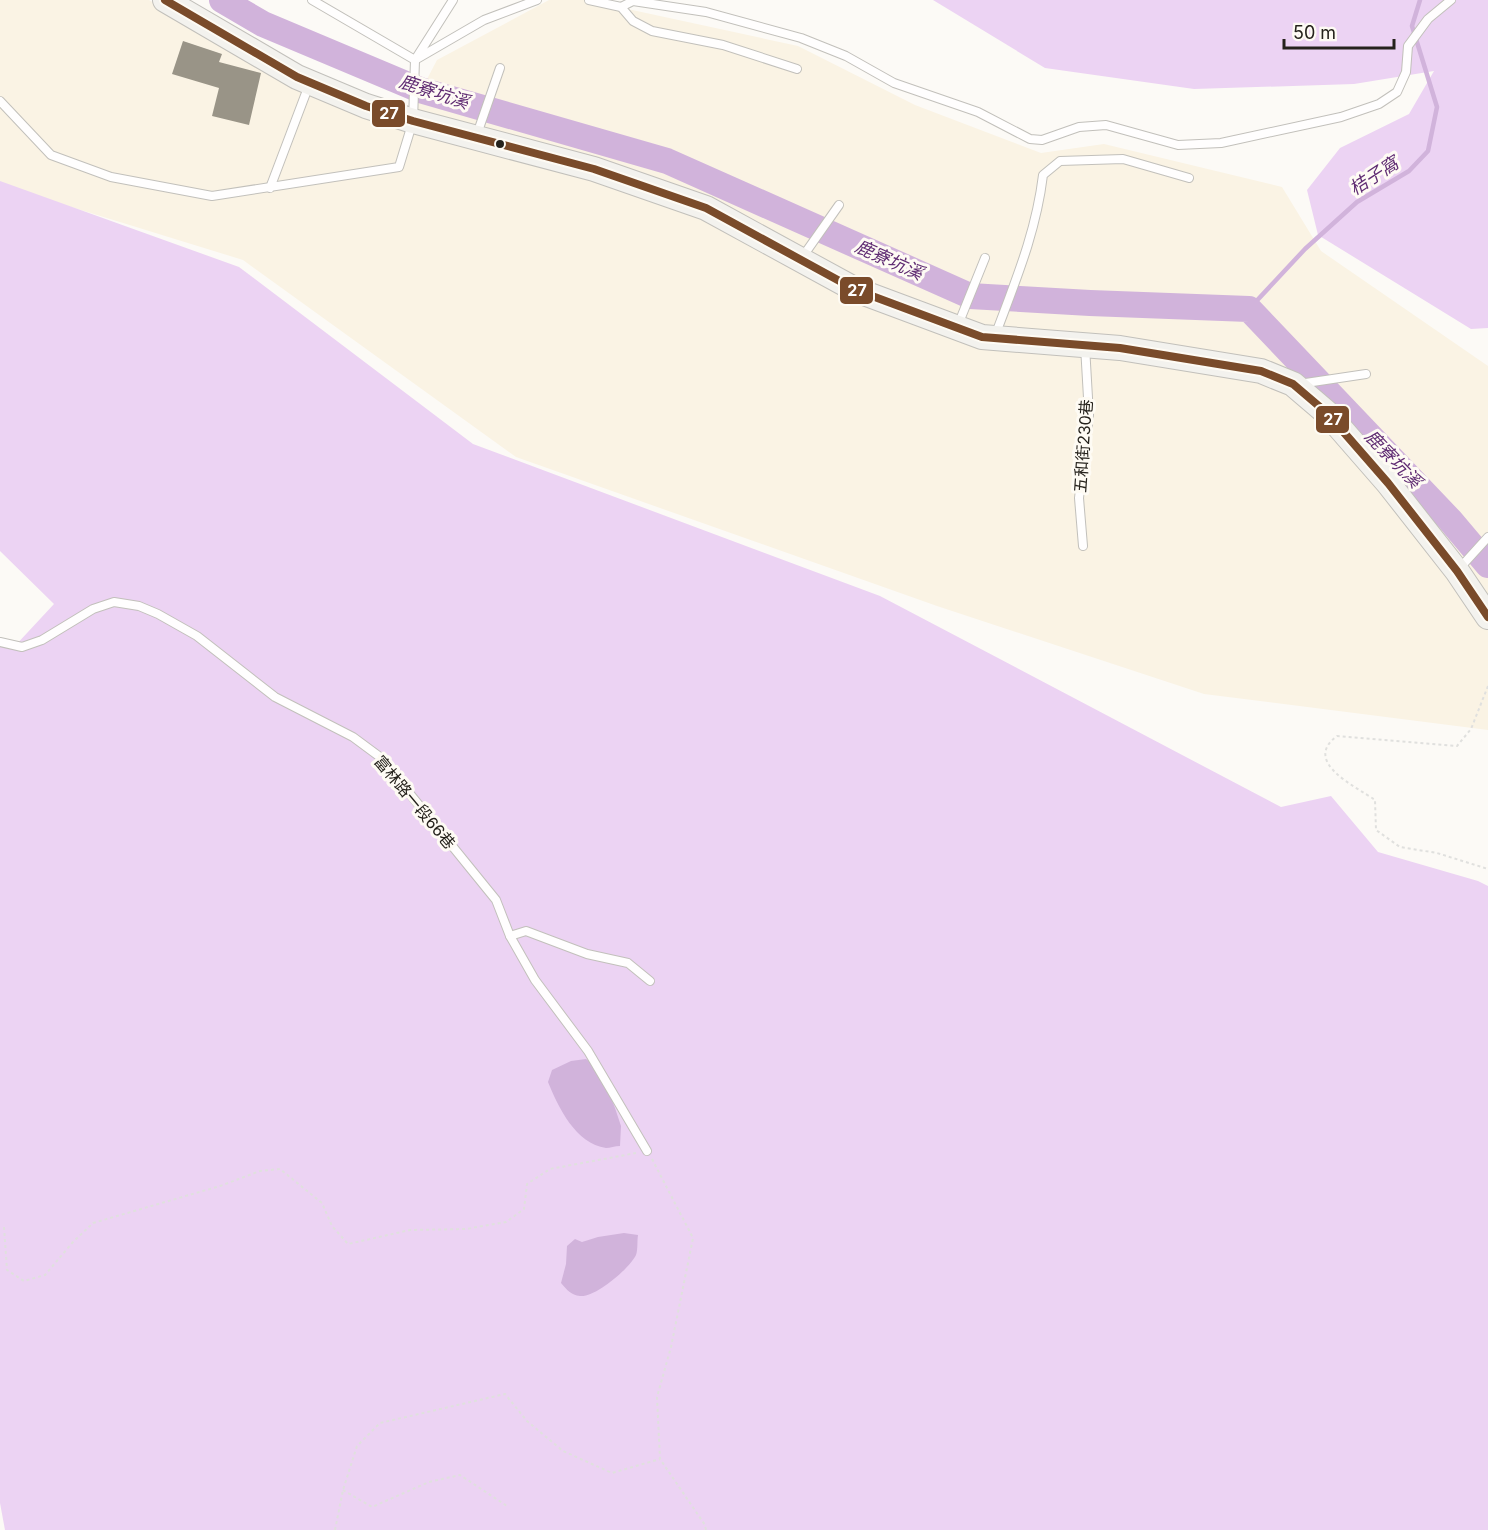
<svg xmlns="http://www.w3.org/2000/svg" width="1488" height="1530" font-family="Inter,'Noto Sans TC',sans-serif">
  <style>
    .built { fill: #faf3e4 }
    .forest { fill: #ecd3f3 }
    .water { fill: #d1b3db }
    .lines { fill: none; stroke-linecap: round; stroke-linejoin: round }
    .stream { stroke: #d1b3db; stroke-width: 4.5 }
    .river { stroke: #d1b3db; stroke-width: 26 }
    .building { fill: #999487 }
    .lane-casing { stroke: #c2c0bb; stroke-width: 10 }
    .secondary-casing { stroke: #c2c0bb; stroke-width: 26 }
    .path { stroke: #e0e0de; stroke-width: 2; stroke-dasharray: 3 3; stroke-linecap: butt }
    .lane { stroke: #fffefe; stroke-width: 8 }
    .secondary { stroke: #f3f2ee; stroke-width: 24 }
    .bus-1-casing { stroke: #fefbf4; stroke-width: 12 }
    .bus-1 { stroke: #7a4b2a; stroke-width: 8 }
    .bus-dot { fill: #25221c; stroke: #fefbf4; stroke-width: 2 }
    .labels { text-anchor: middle; stroke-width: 6; stroke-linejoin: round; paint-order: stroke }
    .street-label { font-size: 16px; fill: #25221c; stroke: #fefbf4 }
    .water-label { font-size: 18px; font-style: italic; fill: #602c73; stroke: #fefbf4 }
    .line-badge { stroke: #fefbf4; stroke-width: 2 }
    .badge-label { font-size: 16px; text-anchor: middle; font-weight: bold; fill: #fff }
  </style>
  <rect width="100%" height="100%" fill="#fcfaf6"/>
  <polygon class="built" points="0,0 149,0 296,85 401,129 437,60 549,0 586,0 798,46 915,105 1041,153 1104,144 1282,187 1321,251 1488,366 1488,730 1204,694 937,606 516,457 243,260 0,185"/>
  <g class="forest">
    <polygon points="933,0 1488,0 1488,328 1471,329 1318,235 1307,190 1340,148 1409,114 1434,71 1354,84 1194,89 1045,68"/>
    <polygon points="0,181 239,267 473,444 880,596 1281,807 1331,796 1378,852 1478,881 1488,886 1488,1530 5,1530 0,1503 0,642 14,647 54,604 0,551"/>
  </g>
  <g class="water">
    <path d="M586 1059 599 1068 615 1108 621 1126 620 1146C615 1146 610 1148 606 1148 576 1144 558 1107 548 1082L552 1070 571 1061Z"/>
    <path d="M624 1233 638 1235C637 1241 638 1250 636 1255 630 1268 595 1298 580 1296 571 1295 567 1290 561 1283L566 1264 567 1246 575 1239 582 1242 598 1237Z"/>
  </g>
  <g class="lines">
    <polyline class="stream" points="1249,309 1305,249 1357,202 1409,171 1428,151 1437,107 1412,26 1420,0"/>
    <polyline class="river" points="222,0 263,24 420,90 667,161 970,296 1090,303 1249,309 1450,520 1488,565"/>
  </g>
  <polygon class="building" points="183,41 222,54 219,62 261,73 249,125 212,116 219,88 172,74"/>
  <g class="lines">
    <defs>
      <g id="lane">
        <polyline points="312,0 415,60 484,20 537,0"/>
        <polyline points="589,0 621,7 633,21 652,31 723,45 797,69"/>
        <polyline points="621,7 633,1 706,12 801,38 846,56 894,83 978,112 1030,139 1042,140 1079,127 1106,125 1178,145 1221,143 1341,117 1379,104 1397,92 1406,72 1408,46 1428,19 1451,0"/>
        <polyline points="0,101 51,155 111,177 212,196 399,167 413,121 415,60 453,0"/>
        <polyline points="476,137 500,68"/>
        <polyline points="270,188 309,85"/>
        <polyline points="801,259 839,205"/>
        <polyline points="958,325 985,258"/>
        <path d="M995 336C1015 282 1036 233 1043 175L1060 161 1123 159 1189 178"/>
        <polyline points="1299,384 1366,374"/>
        <polyline points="1083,546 1079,498 1089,415 1085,346"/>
        <polyline points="1458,570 1488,537"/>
        <polyline points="0,642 22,647 42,640 93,609 114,602 139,606 158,614 197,636 275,697 353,737 380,757 496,900 510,936 535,980 588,1051 647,1151"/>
        <polyline points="510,936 526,931 587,954 628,963 650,981"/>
      </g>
      <polyline id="secondary" points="165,0 297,77 366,106 413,121 594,169 706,208 856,290 982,337 1120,348 1261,371 1293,384 1327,413 1388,483 1457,571 1488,617"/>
    </defs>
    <use href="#lane" class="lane-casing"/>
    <use href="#secondary" class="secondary-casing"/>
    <g class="path">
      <path d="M1488 686 1471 729 1457 746 1337 736C1302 762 1355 786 1375 800L1376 830 1400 847 1437 853 1488 869"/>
      <polyline points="652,1159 693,1238 671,1347 657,1397 660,1459 705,1525 706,1530"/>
      <polyline points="4,1227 7,1270 24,1281 45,1275 73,1242 93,1223 220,1186 260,1171 280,1169 322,1203 332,1226 348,1244 410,1230 466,1229 506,1222 524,1209 527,1184 550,1169 636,1153"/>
      <polyline points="343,1490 372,1507 429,1482 460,1475 507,1506"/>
      <polyline points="335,1530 343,1490 357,1446 380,1423 505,1394 527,1421 563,1451 612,1473 660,1459"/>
    </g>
    <use href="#lane" class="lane"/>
    <use href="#secondary" class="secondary"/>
    <defs>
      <polyline id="bus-1" points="165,0 297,77 366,106 413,121 594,169 706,208 856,290 982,337 1120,348 1261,371 1293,384 1327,413 1388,483 1457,571 1488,617"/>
    </defs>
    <use href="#bus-1" class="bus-1-casing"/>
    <use href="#bus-1" class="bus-1"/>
  </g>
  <circle class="bus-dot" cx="500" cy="144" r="5"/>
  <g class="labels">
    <g class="street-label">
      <text transform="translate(1083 446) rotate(-86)" y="6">五和街230巷</text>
      <text transform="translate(415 802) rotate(50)" y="6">富林路一段66巷</text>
    </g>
    <g class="water-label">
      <text transform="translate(434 92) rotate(18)" y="6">鹿寮坑溪</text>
      <text transform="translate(1374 176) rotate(-33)" y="6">桔子窩</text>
      <text transform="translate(889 260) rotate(24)" y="6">鹿寮坑溪</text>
      <text transform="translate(1393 459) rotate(46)" y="6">鹿寮坑溪</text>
    </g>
  </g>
  <g class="line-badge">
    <rect x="371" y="99" width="35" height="29" rx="6" fill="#7a4b2a"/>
    <rect x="839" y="276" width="35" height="29" rx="6" fill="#7a4b2a"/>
    <rect x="1315" y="405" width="35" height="29" rx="6" fill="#7a4b2a"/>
  </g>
  <g class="badge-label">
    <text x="389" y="119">27</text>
    <text x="857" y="296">27</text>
    <text x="1333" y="425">27</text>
  </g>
  <path d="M1284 39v9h110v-9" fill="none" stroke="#25221c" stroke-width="3"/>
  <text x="1293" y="39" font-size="18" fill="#25221c" stroke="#fefbf4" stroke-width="4.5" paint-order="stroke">50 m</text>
</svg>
